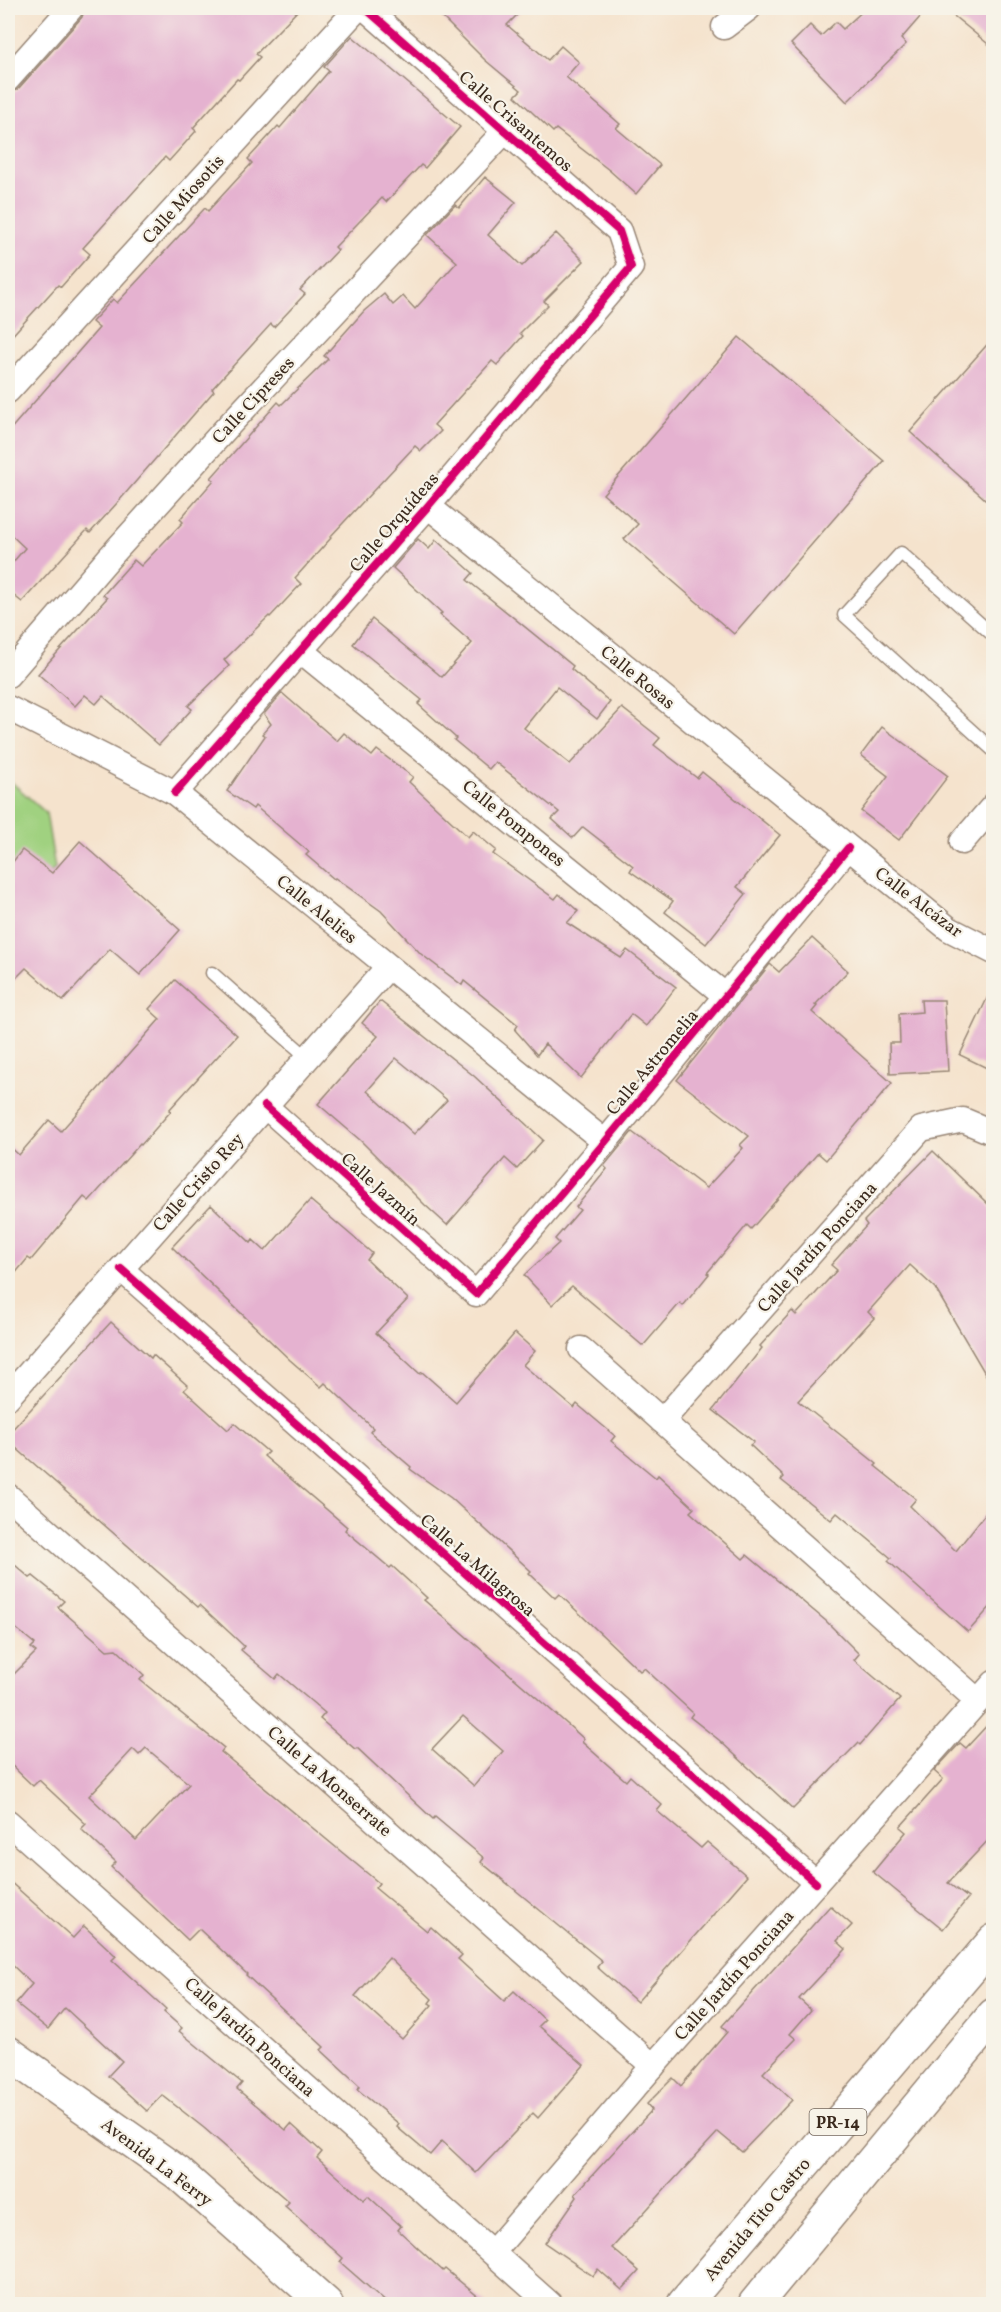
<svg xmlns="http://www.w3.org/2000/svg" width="1001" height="2312" font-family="Vollkorn,serif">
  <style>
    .green { fill: #a0d180; stroke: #6e7e4f; stroke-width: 1.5 }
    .building { fill: #e5b2d0; fill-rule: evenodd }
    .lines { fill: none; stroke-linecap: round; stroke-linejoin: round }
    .lane-casing { stroke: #988676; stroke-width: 15 }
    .street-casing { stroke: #988676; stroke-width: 27 }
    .secondary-casing { stroke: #988676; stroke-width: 36 }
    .primary-casing { stroke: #988676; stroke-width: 36 }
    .lane { stroke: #fff; stroke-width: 12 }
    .street { stroke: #fff; stroke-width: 24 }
    .secondary { stroke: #fff; stroke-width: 33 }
    .primary { stroke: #fff; stroke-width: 33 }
    .cycleway-casing { stroke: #f7f3e8; stroke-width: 11 }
    .cycleway { stroke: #d6006c; stroke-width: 8 }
    .labels { text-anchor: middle; stroke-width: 4.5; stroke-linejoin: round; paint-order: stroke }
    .shield { fill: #f7f3e8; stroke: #73665b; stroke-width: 1.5 }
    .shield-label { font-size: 16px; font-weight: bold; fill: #3b2a1e }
    .street-label { font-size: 18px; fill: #3b2a1e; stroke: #f7f3e8 }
  </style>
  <rect width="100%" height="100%" fill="#f7f3e8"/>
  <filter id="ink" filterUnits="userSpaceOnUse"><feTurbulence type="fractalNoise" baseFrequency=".0167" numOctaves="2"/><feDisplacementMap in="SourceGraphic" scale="12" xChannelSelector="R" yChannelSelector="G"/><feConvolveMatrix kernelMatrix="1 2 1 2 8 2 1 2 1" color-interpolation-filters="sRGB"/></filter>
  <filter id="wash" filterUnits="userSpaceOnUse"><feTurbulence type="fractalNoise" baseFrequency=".008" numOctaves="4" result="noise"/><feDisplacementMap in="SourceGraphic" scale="24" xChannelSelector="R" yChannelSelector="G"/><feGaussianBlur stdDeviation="1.35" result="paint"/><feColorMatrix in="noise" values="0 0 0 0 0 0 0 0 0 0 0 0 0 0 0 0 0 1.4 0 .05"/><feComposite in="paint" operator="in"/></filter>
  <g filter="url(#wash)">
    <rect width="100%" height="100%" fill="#f5e3cd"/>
    <polygon class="green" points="8,779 46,813 55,868 8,922"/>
    <g id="blocks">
      <g class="building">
        <polygon points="85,8 300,8 256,54 260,57 239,80 237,79 193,128 196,131 169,161 165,157 83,248 90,254 61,287 58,285 8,340 8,96 19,88 82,17"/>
        <polygon points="433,8 524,8 507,25 548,60 561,46 579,62 566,77 620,124 616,128 660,165 636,194 609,170 556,129 553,132 515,96 521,90 485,60"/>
        <polygon points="866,8 928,8 901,39 906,44 847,102 791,44 810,25 821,36 836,22 843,29"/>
        <polygon points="944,8 993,8 993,48"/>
        <polygon points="352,36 460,127 425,168 421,165 386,202 382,198 335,247 338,250 300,290 305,294 274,327 271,324 212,389 214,391 118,502 90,533 87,530 22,602 8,591 8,568 25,548 8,532 8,432 99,328 92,322 113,299 117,303 205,208 208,211 252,163 248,159 278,126 280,128 329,71 324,67"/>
        <polygon points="485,177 516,202 488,235 522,266 556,233 584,261 544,301 548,305 520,333 523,336 497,365 492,361 434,425 441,431 421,451 415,446 330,537 331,538 295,578 301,584 270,617 269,616 224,660 229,666 188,706 192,709 159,745 103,696 96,704 85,695 75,706 38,674 107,598 103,595 134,560 141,566 183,522 180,519 214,480 211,478 278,402 281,405 328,359 324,356 364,311 384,294 393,305 403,296 415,309 457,262 427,235 455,205 459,208"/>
        <polygon points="739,337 884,461 734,634 624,539 638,524 603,494"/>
        <polygon points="993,338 993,506 910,432"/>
        <polygon points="418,539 429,549 436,540 473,573 467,580 573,666 571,669 610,702 597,719 557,687 524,728 570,764 622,708 660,738 654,745 697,778 702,772 780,835 737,887 746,894 706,944 665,912 673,901 630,871 633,866 583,827 573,838 552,819 559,812 495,762 489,769 454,740 456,738 418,704 422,700 353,644 372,619 442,677 472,643 440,615 442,613 393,568"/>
        <polygon points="282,693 337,741 344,733 372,756 377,750 413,777 409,782 468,837 473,831 496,850 493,854 555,899 559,894 578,911 567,923 621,958 627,950 676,987 646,1026 631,1014 581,1078 545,1044 537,1055 515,1030 518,1025 464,981 462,985 421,954 381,911 335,878 334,879 306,855 309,852 255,806 253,809 227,791 265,736 262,734 271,724 264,714"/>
        <polygon points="882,727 948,776 899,840 861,811 888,776 861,755"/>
        <polygon points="80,841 180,930 140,975 110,949 63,1001 26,968 8,986 8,868 22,850 52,873"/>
        <polygon points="812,938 848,971 815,1005 817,1006 812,1012 892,1083 826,1160 818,1153 751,1229 747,1225 707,1273 709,1274 683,1306 680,1303 643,1346 572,1286 552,1305 524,1275 559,1243 555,1239 580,1210 576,1207 607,1169 604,1166 632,1132 706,1188 743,1148 740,1145 749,1136 677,1080 770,964 779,972"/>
        <polygon points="175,980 237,1035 169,1110 171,1111 141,1145 140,1144 89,1201 84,1197 31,1260 28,1258 8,1282 8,1145 19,1155 49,1120 61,1131 160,1019 149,1009"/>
        <polygon points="993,986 993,1071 960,1055"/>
        <polygon points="921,1000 944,1000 948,1071 890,1074 889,1043 900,1043 899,1014 922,1012"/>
        <path d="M380 1001 474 1076 543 1140 517 1169 505 1158 447 1225 425 1205 360 1140 318 1104 378 1036 362 1023ZM396 1058 447 1100 414 1134 367 1091Z"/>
        <polygon points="933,1151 989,1205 993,1216 993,1387 935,1288 910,1265 868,1312 874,1318 798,1401 877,1464 875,1466 916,1499 910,1506 956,1551 993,1504 993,1604 968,1632 888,1561 891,1558 837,1513 831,1520 781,1480 784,1477 750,1445 754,1442 713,1410 762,1348 760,1346 792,1311 796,1315 837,1270 831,1265 867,1225 864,1221"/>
        <polygon points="310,1200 372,1253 367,1260 408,1299 376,1333 420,1374 422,1372 456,1402 515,1333 535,1351 523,1365 574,1408 577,1404 615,1436 611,1441 656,1478 658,1475 694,1508 690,1512 743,1559 747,1555 826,1621 859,1654 854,1660 900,1699 860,1745 858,1743 793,1809 719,1740 690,1717 693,1713 644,1668 640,1671 559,1594 555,1598 529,1573 531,1571 451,1498 410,1469 411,1467 370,1432 373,1428 325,1383 321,1387 290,1360 172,1247 211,1205 251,1243 253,1240 265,1251"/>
        <path d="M111 1322 151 1358 153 1355 188 1386 184 1390 228 1430 234 1423 268 1452 264 1456 347 1527 345 1530 390 1568 392 1566 427 1598 424 1600 559 1717 584 1739 582 1742 626 1781 630 1776 662 1805 657 1811 701 1848 707 1842 747 1876 637 2002 597 1967 602 1961 481 1862 484 1858 435 1817 433 1819 357 1748 355 1749 320 1719 325 1713 279 1674 275 1679 241 1650 244 1646 200 1605 198 1607 8 1441V1434ZM463 1716 503 1751 474 1786 432 1749Z"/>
        <path d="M8 1559 30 1578 33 1576 64 1601 58 1607 107 1650 116 1649 144 1675 140 1680 224 1748 221 1752 379 1883 375 1888 427 1931 431 1927 462 1955 458 1959 504 2001 514 1991 545 2020 539 2026 584 2065 538 2118 533 2113 476 2173 442 2141 430 2155 397 2127 399 2124 357 2089 360 2086 321 2050 324 2047 246 1975 247 1974 199 1929 188 1940 111 1867 116 1862 81 1829 86 1824 39 1780 33 1786 8 1762V1680L36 1652 31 1648 35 1644 8 1622ZM146 1748 189 1784 136 1840 89 1796 133 1749 139 1755ZM389 1958 432 1999 429 2003 432 2005 402 2039 355 1996Z"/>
        <polygon points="993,1719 993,1835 948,1883 968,1898 943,1929 873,1872 906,1832 900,1827 943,1779 934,1771 960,1743 966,1748"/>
        <polygon points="8,1880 73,1938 84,1926 116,1956 112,1960 166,2009 164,2012 182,2028 179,2031 242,2083 237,2089 286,2130 291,2124 322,2152 317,2158 364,2200 368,2196 401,2226 398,2230 443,2271 445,2269 487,2304 388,2304 340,2262 343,2258 285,2206 289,2202 204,2128 162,2095 147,2111 108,2076 122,2061 65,2008 48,2029 16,2003 32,1984 8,1961"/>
        <polygon points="830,1906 852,1925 837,1941 846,1949 799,1999 811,2010 790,2034 796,2039 763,2073 792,2100 742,2152 718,2132 668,2186 612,2248 639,2271 622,2290 598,2269 593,2276 545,2243 577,2197 575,2194 652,2110 647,2104 673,2078 681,2086 727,2032 722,2026"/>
      </g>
    </g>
  </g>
  <g filter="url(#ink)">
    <use href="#blocks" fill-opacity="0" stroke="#988676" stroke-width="1.5"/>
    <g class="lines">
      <defs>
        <g id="lane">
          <polyline points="994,636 901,553 844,615 994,751"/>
          <polyline points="212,973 308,1058"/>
        </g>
        <g id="street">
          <polyline points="724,27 749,8"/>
          <polyline points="8,79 71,8"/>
          <polyline points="8,391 358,8"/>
          <polyline points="428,506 949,929 994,952"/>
          <polyline points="301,651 726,996"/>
          <polyline points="8,675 108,559 230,424 504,132"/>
          <polyline points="8,708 175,793 605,1142"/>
          <polyline points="175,793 428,506 631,267 619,231 365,8"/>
          <polyline points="962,842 994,805"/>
          <polyline points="265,1106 476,1294 605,1142 848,848"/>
          <polyline points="121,1269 816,1883"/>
          <polyline points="581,1349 978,1701"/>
          <polyline points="8,1397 388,967"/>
          <polyline points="662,1421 921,1129 963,1120 994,1133"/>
          <polyline points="8,1496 653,2066"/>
          <polyline points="8,1822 550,2304"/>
          <polyline points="493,2252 653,2066 994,1683"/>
        </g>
        <polyline id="secondary" points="8,2053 178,2173 326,2304"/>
        <g id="primary">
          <polyline points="684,2304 994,1941"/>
          <polyline points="755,2304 994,2015"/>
        </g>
      </defs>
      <use href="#lane" class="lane-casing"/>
      <use href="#street" class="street-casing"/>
      <use href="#secondary" class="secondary-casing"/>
      <use href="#primary" class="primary-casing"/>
      <use href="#lane" class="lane"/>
      <use href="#street" class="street"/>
      <use href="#secondary" class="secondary"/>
      <use href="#primary" class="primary"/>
      <defs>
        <g id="cycleway">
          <polyline points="175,793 428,506 631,267 619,231 365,8"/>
          <polyline points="265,1106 476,1294 605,1142 848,848"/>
          <polyline points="121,1269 816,1883"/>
        </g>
      </defs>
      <use href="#cycleway" class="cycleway-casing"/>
      <use href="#cycleway" class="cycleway"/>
    </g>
  </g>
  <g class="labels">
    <rect class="shield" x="809.5" y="2109" width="57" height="26" rx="4.5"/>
    <g class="shield-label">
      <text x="838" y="2128">PR-14</text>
    </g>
    <g class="street-label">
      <text transform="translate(516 121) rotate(41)" y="6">Calle Crisantemos</text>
      <text transform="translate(183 199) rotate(-48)" y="6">Calle Miosotis</text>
      <text transform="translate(253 400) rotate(-47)" y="6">Calle Cipreses</text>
      <text transform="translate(394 522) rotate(-49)" y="6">Calle Orquídeas</text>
      <text transform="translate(638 677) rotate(39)" y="6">Calle Rosas</text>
      <text transform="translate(514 823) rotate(39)" y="6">Calle Pompones</text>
      <text transform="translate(919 902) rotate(37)" y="6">Calle Alcázar</text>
      <text transform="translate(317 909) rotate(39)" y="6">Calle Alelies</text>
      <text transform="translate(652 1062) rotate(-50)" y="6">Calle Astromelia</text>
      <text transform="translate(198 1182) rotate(-48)" y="6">Calle Cristo Rey</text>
      <text transform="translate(381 1189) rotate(42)" y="6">Calle Jazmín</text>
      <text transform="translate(817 1247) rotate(-48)" y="6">Calle Jardín Ponciana</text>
      <text transform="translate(478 1565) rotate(41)" y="6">Calle La Milagrosa</text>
      <text transform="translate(330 1781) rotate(41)" y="6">Calle La Monserrate</text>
      <text transform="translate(734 1975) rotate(-48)" y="6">Calle Jardín Ponciana</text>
      <text transform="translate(250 2037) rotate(42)" y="6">Calle Jardín Ponciana</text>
      <text transform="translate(157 2162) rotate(37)" y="6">Avenida La Ferry</text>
      <text transform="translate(757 2219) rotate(-50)" y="6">Avenida Tito Castro</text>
    </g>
  </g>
  <rect width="1001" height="2312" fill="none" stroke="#f7f3e8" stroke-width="30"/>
</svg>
